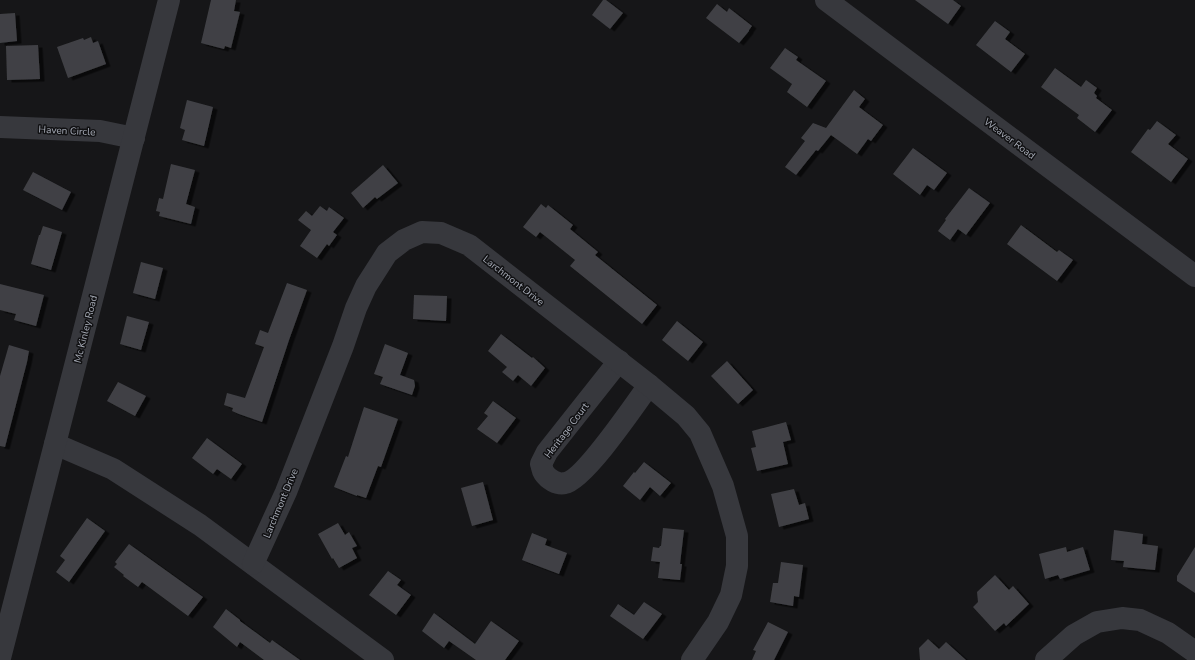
<svg xmlns="http://www.w3.org/2000/svg" width="1195" height="660" font-family="'Nunito Sans',sans-serif">
  <style>
    .building { fill: #404145; filter: url(#shadow) }
    .lines { fill: none; stroke-linecap: round; stroke-linejoin: round }
    .minor { stroke: #37383d; stroke-width: 22 }
    .labels { text-anchor: middle; stroke-width: 3; stroke-linejoin: round; paint-order: stroke }
    .street-label { font-size: 10px; fill: #a8adb8; stroke: #111113 }
  </style>
  <defs>
    <filter id="shadow"><feDropShadow dx="4.5" dy="2.5" stdDeviation="0" flood-color="#0009"/></filter>
  </defs>
  <rect width="100%" height="100%" fill="#161618"/>
  <g class="building">
    <polygon points="211,0 236,0 234,11 240,12 231,48 225,46 224,49 201,43"/>
    <polygon points="603,0 606,0 623,13 610,29 592,15"/>
    <polygon points="915,0 953,0 961,6 948,24"/>
    <polygon points="717,4 727,12 729,8 752,26 749,30 749,31 739,43 706,18"/>
    <polygon points="15,13 17,41 0,43 0,14"/>
    <polygon points="995,21 1010,32 1005,39 1025,54 1011,72 976,45"/>
    <polygon points="91,37 93,43 98,41 106,64 68,78 57,47 83,38 84,40"/>
    <polygon points="38,45 40,79 7,80 6,46"/>
    <polygon points="785,48 798,57 796,60 826,81 807,107 787,92 792,84 770,68"/>
    <polygon points="1055,68 1081,87 1086,80 1097,88 1094,93 1097,96 1096,98 1112,110 1095,132 1077,118 1079,115 1041,87"/>
    <polygon points="854,90 865,99 859,107 883,125 871,141 868,139 857,154 831,135 818,151 816,150 796,175 785,167 805,141 801,138 813,123 826,128"/>
    <polygon points="187,100 213,107 204,146 182,140 185,130 180,128"/>
    <polygon points="1157,121 1176,135 1168,144 1188,159 1171,182 1131,152 1148,129 1150,130"/>
    <polygon points="913,148 947,173 934,190 927,185 920,195 893,174"/>
    <polygon points="171,164 195,170 186,204 195,207 191,224 159,216 160,212 156,211 159,198 163,199"/>
    <polygon points="383,165 398,183 377,199 375,197 363,208 351,193"/>
    <polygon points="33,172 71,192 62,210 23,190"/>
    <polygon points="969,188 990,203 966,235 958,229 950,240 938,231 946,220 945,219"/>
    <polygon points="541,204 546,208 548,205 573,225 570,229 598,252 595,255 657,305 642,324 570,266 575,260 540,232 536,237 523,227"/>
    <polygon points="320,206 327,211 329,207 344,218 333,232 337,235 329,246 327,244 317,258 300,246 311,230 298,220 306,211 312,216"/>
    <polygon points="1021,225 1057,252 1059,250 1073,260 1057,281 1007,244"/>
    <polygon points="43,226 62,232 51,270 31,264 39,235 40,235"/>
    <polygon points="141,262 163,268 155,299 133,293"/>
    <polygon points="287,283 307,290 289,340 262,422 239,414 232,411 233,408 224,405 227,393 245,398 264,347 255,344 260,330 268,333"/>
    <polygon points="0,284 44,295 36,326 14,320 16,314 0,310"/>
    <polygon points="414,295 447,296 446,321 413,319"/>
    <polygon points="127,316 149,322 141,350 120,344"/>
    <polygon points="677,321 703,342 688,361 662,340"/>
    <polygon points="501,334 532,358 533,357 545,368 531,386 518,375 513,381 502,372 507,367 488,351"/>
    <polygon points="385,344 408,353 400,375 414,380 415,386 412,395 380,384 383,377 374,374"/>
    <polygon points="9,345 29,351 27,362 5,447 0,446 0,376"/>
    <polygon points="727,361 753,390 738,404 711,376"/>
    <polygon points="118,382 146,396 135,416 107,401"/>
    <polygon points="493,401 516,418 497,443 477,429 488,416 484,413"/>
    <polygon points="364,407 398,419 381,467 378,466 366,498 357,495 357,496 334,487 346,456 348,457"/>
    <polygon points="786,422 791,440 783,442 788,464 757,471 751,448 756,447 752,431"/>
    <polygon points="207,438 242,464 231,479 217,469 213,474 192,458"/>
    <polygon points="644,462 671,483 660,496 650,487 640,500 623,486 634,472 635,473"/>
    <polygon points="483,482 493,520 472,526 461,488"/>
    <polygon points="794,489 799,505 805,503 809,519 779,527 771,494"/>
    <polygon points="87,518 105,531 69,582 56,572 65,560 60,556"/>
    <polygon points="338,523 345,535 349,532 357,546 352,548 357,558 339,568 333,558 332,559 318,534"/>
    <polygon points="663,528 684,530 680,564 682,564 680,580 658,578 660,562 651,561 653,547 659,548 660,546 661,546"/>
    <polygon points="1114,530 1143,534 1142,544 1158,546 1155,570 1123,567 1124,561 1111,560"/>
    <polygon points="532,533 547,539 545,545 567,553 559,574 522,560"/>
    <polygon points="129,544 203,597 188,616 142,582 138,587 123,576 124,575 114,567 117,564 115,562"/>
    <polygon points="1066,547 1067,552 1083,547 1090,570 1060,579 1058,575 1045,579 1039,554"/>
    <polygon points="1195,547 1195,593 1177,581 1177,576"/>
    <polygon points="781,562 803,565 799,597 794,596 793,606 770,602 773,583 778,583"/>
    <polygon points="388,571 401,580 397,585 411,595 396,615 369,595"/>
    <polygon points="995,575 1009,590 1013,586 1029,604 1006,626 1004,623 995,631 973,607 978,602 977,592"/>
    <polygon points="644,602 662,614 643,639 610,616 618,604 634,615"/>
    <polygon points="226,609 240,620 240,621 270,643 272,640 300,660 264,660 240,642 237,647 213,627"/>
    <polygon points="434,613 475,644 491,621 519,641 505,660 476,660 449,641 444,648 422,631"/>
    <polygon points="768,622 788,632 774,660 752,660 756,651 753,650"/>
    <polygon points="928,639 939,649 946,642 966,660 920,660 919,648"/>
  </g>
  <g class="lines">
    <g class="minor">
      <polyline points="826,0 906,60 1195,276"/>
      <polyline points="0,127 100,131 134,138"/>
      <path d="M619 361 547 452 541 464C542 466 542 470 544 473 548 479 557 485 565 483 584 480 636 403 649 385"/>
      <polyline points="55,444 113,469 200,525 383,660"/>
      <polyline points="253,564 286,492 343,346 356,308 366,286 387,253 404,240 422,232 441,233 469,245 649,385 686,416 700,433 723,486 737,536 737,566 731,595 718,622 692,660"/>
      <polyline points="0,658 169,0"/>
      <polyline points="1046,660 1074,635 1097,622 1122,618 1140,620 1168,633 1195,652"/>
    </g>
  </g>
  <g class="labels">
    <g class="street-label">
      <text transform="translate(67 130) rotate(3)" y="4">Haven Circle</text>
      <text transform="translate(1010 138) rotate(37)" y="4">Weaver Road</text>
      <text transform="translate(514 280) rotate(38)" y="4">Larchmont Drive</text>
      <text transform="translate(85 329) rotate(-76)" y="4">Mc Kinley Road</text>
      <text transform="translate(566 430) rotate(-53)" y="4">Heritage Court</text>
      <text transform="translate(280 503) rotate(-67)" y="4">Larchmont Drive</text>
    </g>
  </g>
</svg>
